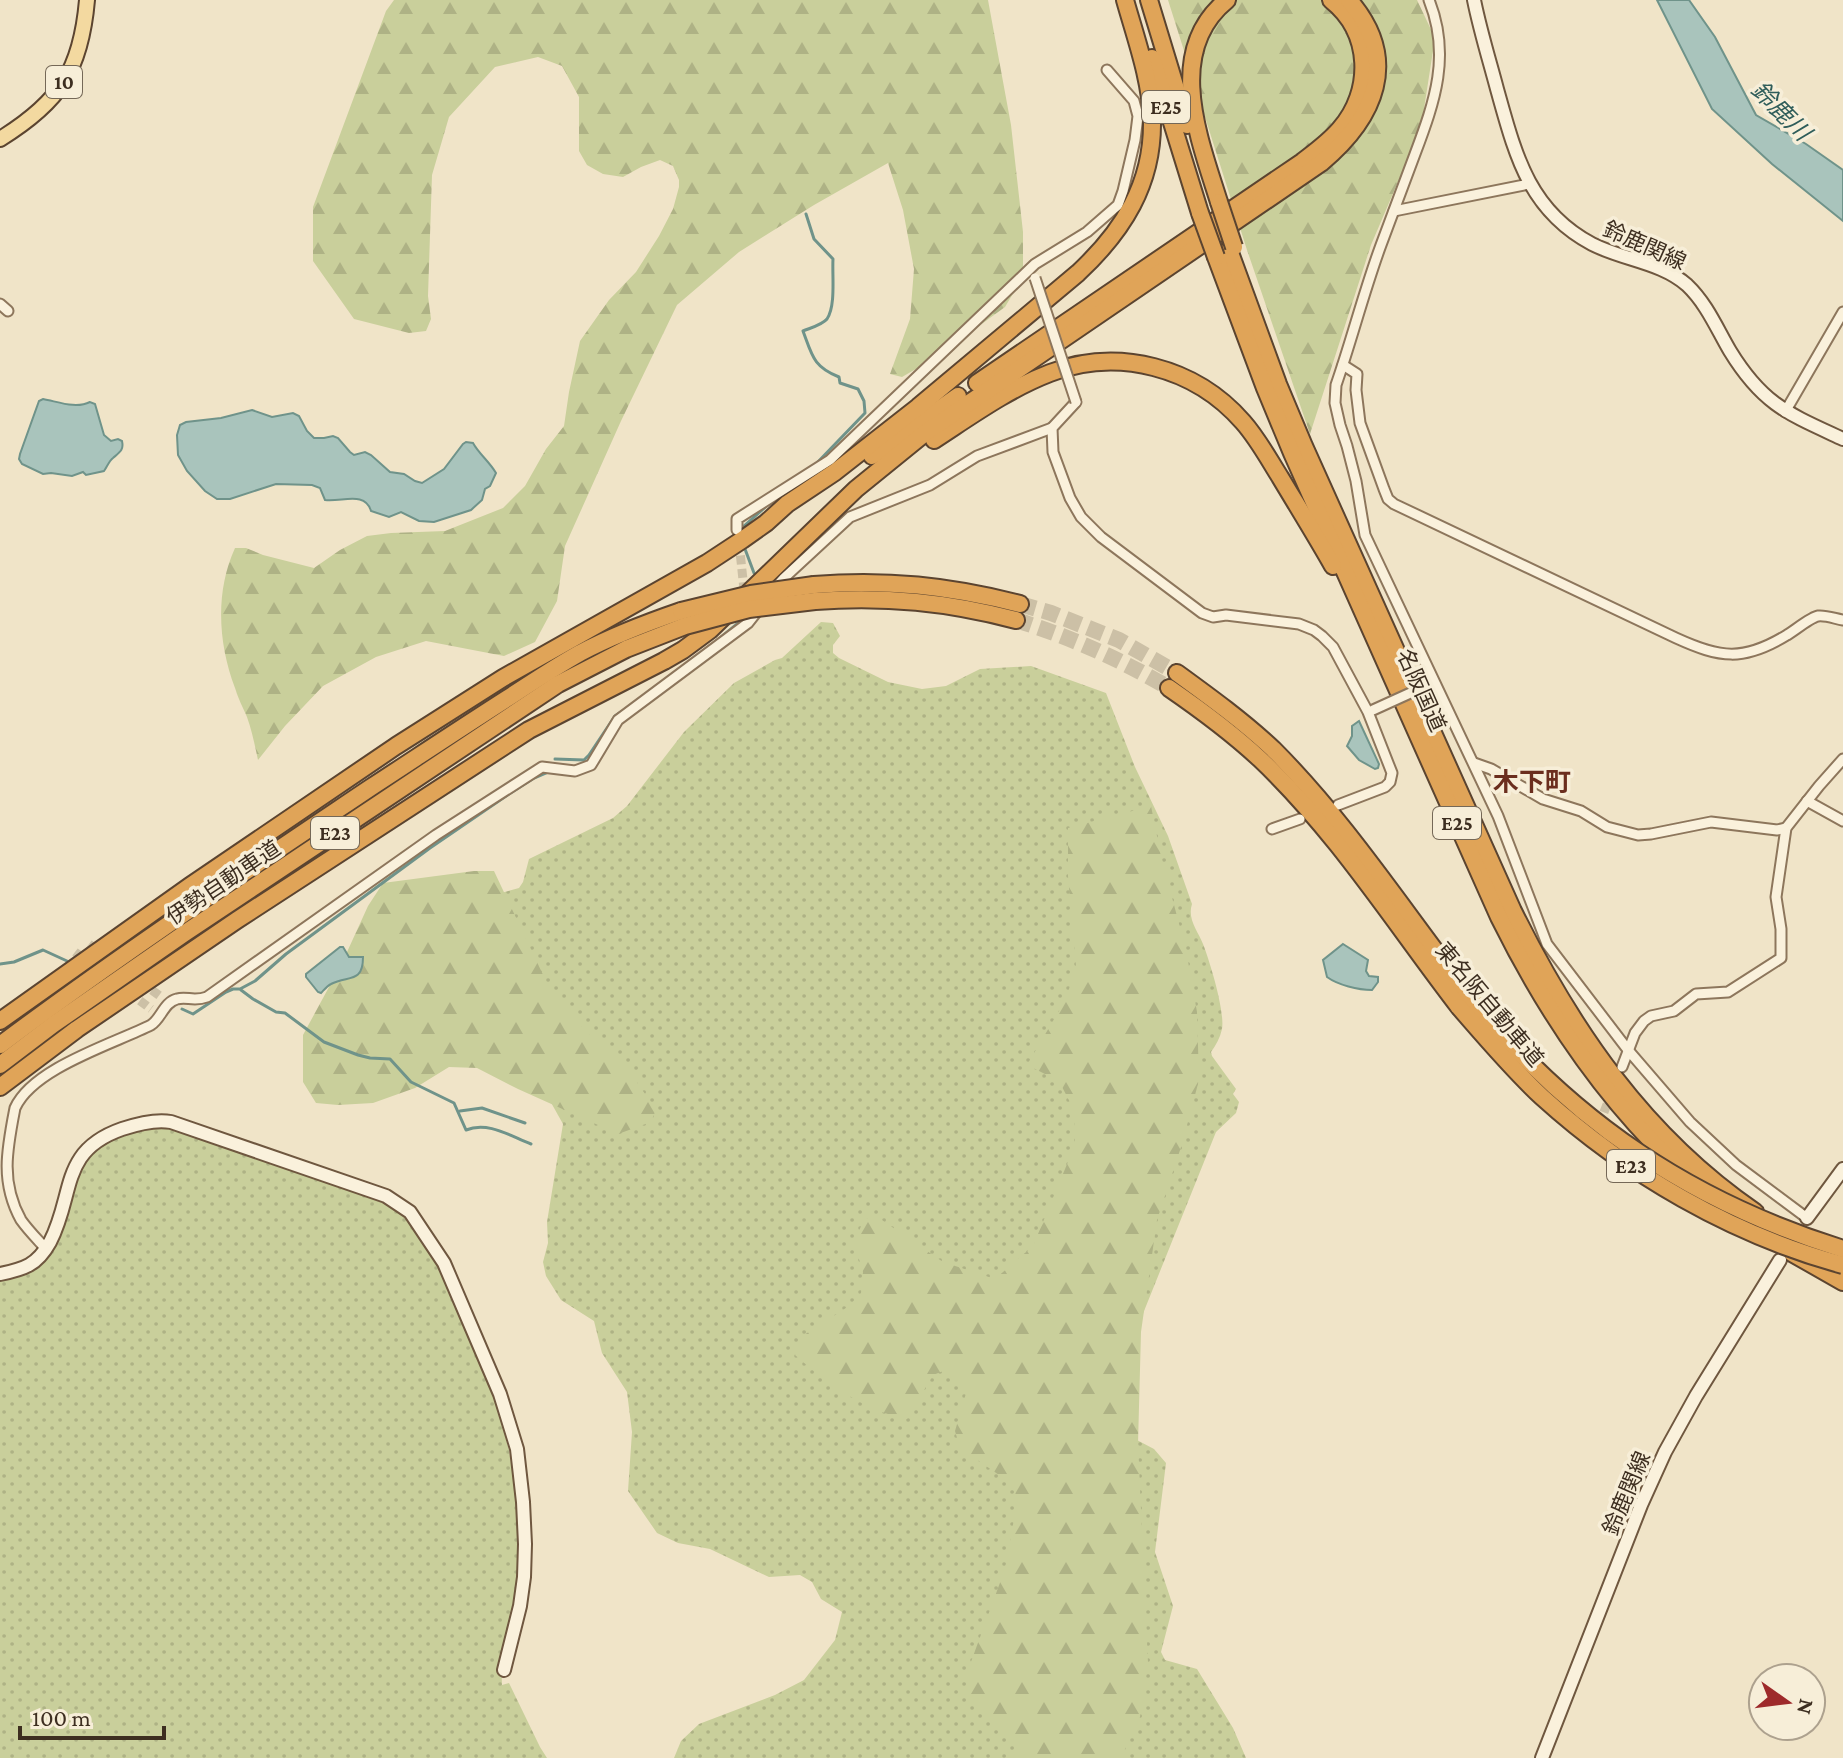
<svg xmlns="http://www.w3.org/2000/svg" width="1843" height="1758" font-family="'Crimson Pro','Noto Sans JP',serif">
  <style>
    .grass { fill: url(#grass-dots) }
    .forest { fill: url(#forest-firs) }
    .water { fill: #a9c4bc; stroke: #6f938a; stroke-width: 2 }
    .lines { fill: none; stroke-linecap: round; stroke-linejoin: round }
    .stream { stroke: #6f938a; stroke-width: 3 }
    .street-tunnel { stroke: #ccc0a6; stroke-width: 9; stroke-dasharray: 9 4.5; stroke-linecap: butt }
    .highway-tunnel { stroke: #ccc0a6; stroke-width: 16; stroke-dasharray: 16 8; stroke-linecap: butt }
    .street-casing { stroke: #8d765c; stroke-width: 13 }
    .secondary-casing { stroke: #6f573f; stroke-width: 16 }
    .primary-casing { stroke: #5b4430; stroke-width: 18 }
    .highway-casing { stroke: #5b4430; stroke-width: 20 }
    .street { stroke: #faf1dc; stroke-width: 9 }
    .secondary { stroke: #faf1dc; stroke-width: 12 }
    .primary { stroke: #f3d9a0; stroke-width: 14 }
    .highway { stroke: #e0a458; stroke-width: 16 }
    .street-bridge-casing { stroke: #8d765c; stroke-width: 13; stroke-linecap: butt }
    .highway-bridge-casing { stroke: #5b4430; stroke-width: 20; stroke-linecap: butt }
    .street-bridge { stroke: #faf1dc; stroke-width: 9 }
    .highway-bridge { stroke: #e0a458; stroke-width: 16 }
    .labels { text-anchor: middle; stroke-width: 7; stroke-linejoin: round; paint-order: stroke }
    .shield { fill: #f7eed8; stroke: #756857; stroke-width: 2 }
    .shield-label { font-size: 20px; font-weight: bold; fill: #3d2e20 }
    .street-label { font-size: 22px; fill: #3d2e20; stroke: #f7eed8 }
    .water-label { font-size: 24px; font-style: italic; fill: #2f5d5a; stroke: #f7eed8 }
    .quarter-label { font-size: 26px; font-weight: bold; fill: #6b2e1e; stroke: #f7eed8 }
  </style>
  <defs>
    <pattern id="grass-dots" width="8" height="8" patternUnits="userSpaceOnUse" patternTransform="scale(2)"><rect width="8" height="8" fill="#c9cf9b"/><path d="M2 2h.1M6 6h.1" fill="none" stroke="#aeb285" stroke-width="1.8" stroke-linecap="round"/></pattern>
    <pattern id="forest-firs" width="22" height="20" patternUnits="userSpaceOnUse" patternTransform="scale(2)"><rect width="22" height="20" fill="#c9cf9b"/><path d="M5 1l3.5 6h-7zM16 11l3.5 6h-7z" fill="#aeb285"/></pattern>
  </defs>
  <rect width="100%" height="100%" fill="#f0e4c8"/>
  <g class="grass">
    <path d="M821 622 833 623 840 636 833 645V653L839 658 888 682 922 689 946 686 980 669 1031 666 1106 693 1135 767 1168 836 1192 904C1187 919 1198 931 1203 944 1210 962 1225 1011 1222 1029 1220 1038 1216 1045 1211 1052L1212 1056 1236 1089 1233 1094 1239 1102 1236 1113 1216 1132 1136 1331 1135 1439 1154 1449 1166 1463 1155 1552 1173 1606 1161 1652 1165 1660 1197 1669 1233 1728 1246 1758H674L681 1741 699 1724 775 1695 804 1680 835 1640 842 1612 821 1599 812 1582 800 1575 769 1577 710 1549 678 1543 657 1533 628 1491 632 1432 627 1392 602 1353 594 1321 561 1300 546 1276 543 1262 548 1243 547 1222 563 1124 544 1090 487 897 519 888 523 882 529 859 613 818 627 806 684 732 734 683 775 660 782 658Z"/>
    <polygon points="161,1127 168,1127 392,1206 406,1217 439,1266 493,1393 509,1450 516,1496 519,1547 515,1604 501,1661 502,1685 509,1683 540,1747 547,1758 0,1758 0,1281 35,1267 46,1256 62,1232 74,1179 86,1158 109,1139 145,1128"/>
  </g>
  <g class="forest">
    <path d="M394 0H988L1011 125 1023 232V277L1005 307 935 358 902 377 890 374 910 319 914 269 903 210 888 163 814 205 739 252 677 305 621 421 565 546 557 601 535 642 504 656 426 641 376 657 323 686 285 726 258 760C255 746 252 731 247 717 243 708 238 698 235 688 218 643 215 592 235 548H246L263 555 314 568 340 550 367 536 391 533 445 531 503 508 525 486 546 449 564 426 569 392 580 341 609 300 636 272 659 236 673 209 679 187V180L673 166 660 160 641 167 623 177 603 174 587 165 579 151V97L562 66 538 57 495 67 449 117 432 175 428 296 431 319 426 331 409 333 354 319 313 261V207L386 11Z"/>
    <polygon points="1168,0 1417,0 1435,38 1421,128 1371,245 1310,434 1247,250"/>
    <path d="M1151 806 1161 856 1186 950 1197 1012 1199 1080 1182 1144 1157 1220 1141 1332 1138 1444 1148 1663 1140 1717 1121 1758H1016L1017 1745 969 1693 968 1670 1005 1569 1016 1508 1015 1486 960 1448 955 1431 967 1390 946 1370 933 1375 907 1419C864 1411 827 1383 795 1355L804 1335 849 1306 861 1293 863 1272 854 1243 864 1219 876 1216 943 1262 995 1279 1033 1246 1075 1145 1074 1110 1059 1081 1027 1065 1066 999 1076 966 1068 876V828Z"/>
    <polygon points="474,871 494,871 553,996 585,1030 632,1075 656,1110 651,1122 618,1134 518,1089 477,1068 449,1067 415,1088 373,1103 338,1105 316,1103 303,1082 303,1035 342,963 368,906 383,883"/>
  </g>
  <g class="water">
    <polygon points="1657,0 1689,0 1715,37 1756,115 1806,144 1843,170 1843,221 1772,164 1712,109"/>
    <path d="M43 399C59 402 76 409 90 402L95 404 104 435 111 441 118 439 122 441C124 450 120 452 113 458 109 461 107 467 104 471L86 475 83 472 72 476 51 473 43 474 22 464 19 459 20 454 39 401Z"/>
    <path d="M252 410 272 417 293 413 299 416 307 431 314 438H324L333 436 338 438 350 452 354 455 365 452 371 455 390 472 404 474 415 481 422 483 444 469 463 444 466 442 473 443C479 454 489 461 496 473L490 486 485 489 482 500 471 510 434 522 419 521 401 512 389 517 371 511C365 491 343 502 325 500L320 488 312 485 276 484 230 499H217L205 491 187 471 178 455 177 435 180 425 186 422 221 418Z"/>
    <polygon points="1359,721 1379,764 1378,768 1375,769 1359,760 1347,746 1352,736 1352,726"/>
    <path d="M1343 944 1368 960 1366 971 1369 976 1378 977V982L1372 990C1358 990 1338 985 1327 977L1323 960Z"/>
    <path d="M340 947H343L349 957H363C363 984 348 975 331 984 327 986 324 990 321 993L318 992 306 977V974Z"/>
  </g>
  <g class="lines">
    <g class="stream">
      <path d="M806 214 814 239 833 259C832 275 836 306 827 319 822 325 810 328 803 331 812 355 813 367 839 377L840 383 858 389 864 401 865 413 814 466"/>
      <polyline points="739,532 744,526 771,502"/>
      <polyline points="745,549 754,573"/>
      <polyline points="714,643 748,615"/>
      <polyline points="555,759 584,760 589,755 615,716 621,712"/>
      <polyline points="0,964 14,962 43,950 67,961"/>
      <path d="M241 990 253 999 276 1012 285 1013 324 1042 358 1055 370 1058 390 1059 411 1082 454 1103 466 1130C488 1121 510 1136 531 1144"/>
      <polyline points="182,1009 193,1014 226,992 233,989 240,989 255,981 286,954 430,848 509,794 534,778 548,772"/>
      <polyline points="460,1111 482,1108 525,1123"/>
    </g>
    <g class="street-tunnel">
      <polyline points="739,542 745,599"/>
      <polyline points="89,944 116,964"/>
      <polyline points="75,952 151,1009"/>
      <polyline points="141,982 160,996"/>
      <polyline points="1599,1125 1611,1094"/>
    </g>
    <g class="highway-tunnel">
      <polyline points="1020,604 1051,613 1119,640 1177,673"/>
      <path d="M1016 620C1070 637 1120 659 1169 688"/>
    </g>
    <defs>
      <g id="street">
        <path d="M1429 0C1451 55 1435 101 1415 154 1404 184 1392 215 1381 245 1364 291 1352 339 1336 385L1335 403 1340 425 1347 446 1356 481 1365 535 1498 816 1547 944 1628 1050 1690 1122 1736 1165 1807 1218"/>
        <polyline points="1394,211 1529,184"/>
        <polyline points="0,304 8,311"/>
        <path d="M1343 365 1357 374 1356 390 1360 423 1384 489 1388 499 1394 504 1676 638C1720 658 1743 662 1787 635 1794 631 1811 617 1818 616 1826 615 1836 619 1843 620"/>
        <polyline points="1076,402 1052,428 1053,452 1070,498 1081,517 1101,537 1202,613 1213,617 1226,615 1299,624 1314,630 1322,636 1333,647 1368,712 1392,773 1390,782 1385,787 1338,805"/>
        <polyline points="1785,412 1843,312"/>
        <polyline points="737,530 737,519 830,460 1035,264 1087,232 1118,205 1123,191 1135,140 1138,116 1134,101 1107,70"/>
        <polyline points="775,588 784,578 850,517 930,485 977,456 1052,428"/>
        <polyline points="1474,763 1491,769 1543,799 1581,811 1607,827 1638,835 1651,834 1711,822 1777,830 1786,828"/>
        <polyline points="1807,801 1843,821"/>
        <polyline points="1272,829 1300,819"/>
        <polyline points="1622,1067 1635,1033 1644,1021 1651,1016 1674,1011 1696,994 1728,992 1781,958 1781,929 1776,897 1786,828 1819,786 1843,759"/>
        <path d="M46 1249C38 1240 28 1230 21 1220 0 1182 7 1149 15 1108 33 1068 113 1044 151 1025 161 1019 164 1002 177 999 187 996 193 1002 207 997L436 835 542 767 575 771 591 765 618 720 748 623 759 609"/>
      </g>
      <g id="secondary">
        <path d="M1474 0C1480 30 1489 59 1497 89 1515 153 1528 210 1592 244 1623 260 1661 262 1687 285 1707 304 1717 329 1730 351 1763 405 1789 414 1843 439"/>
        <polyline points="1807,1218 1843,1169"/>
        <path d="M0 1274C10 1272 20 1270 29 1265 38 1260 45 1251 50 1242 75 1194 59 1151 122 1129 137 1124 155 1119 171 1122L386 1196 410 1212 444 1263 500 1394 517 1449 523 1502 525 1544 524 1577 520 1606 504 1670"/>
        <polyline points="1542,1758 1641,1505 1665,1452 1696,1396 1780,1260"/>
      </g>
      <path id="primary" d="M0 139C60 102 81 70 87 0"/>
      <g id="highway">
        <polyline points="1149,0 1187,125"/>
        <polyline points="1152,58 1200,213"/>
        <path d="M1219 202C1199 138 1164 51 1227 0"/>
        <path d="M1229 250 1278 384 1304 446 1513 911C1572 1030 1644 1136 1755 1212"/>
        <path d="M1216 257 1265 388 1292 453 1499 917C1548 1016 1609 1107 1693 1181"/>
        <path d="M977 383 1302 162C1315 152 1329 142 1340 129 1373 91 1372 33 1331 0"/>
        <path d="M934 440C971 416 1008 389 1050 373 1118 347 1195 367 1243 422 1258 439 1268 458 1280 477 1298 507 1316 536 1333 566"/>
        <polyline points="872,456 958,396"/>
        <path d="M814 585C886 579 950 586 1020 604"/>
        <path d="M815 601C886 596 947 602 1016 620"/>
        <path d="M1177 673C1210 697 1243 721 1273 749 1348 824 1406 915 1471 998"/>
        <path d="M1169 688C1201 710 1232 733 1260 759 1337 832 1395 924 1459 1007"/>
        <path d="M0 1021 190 886 396 746 503 678 707 563 742 540 766 523 787 504 835 472 918 407 1078 273C1123 231 1153 184 1152 121 1151 80 1136 39 1125 0"/>
        <path d="M0 1045C120 955 245 872 370 788 416 758 461 728 508 698 531 683 555 667 580 653 612 636 646 623 681 611"/>
        <polyline points="0,1065 54,1024 185,933 558,684 626,649 685,626"/>
        <path d="M0 1087 77 1029 237 920 529 730 664 661 683 650 710 630 856 489 925 433 1321 163C1375 118 1401 60 1349 0"/>
        <polyline points="1792,1253 1843,1282"/>
      </g>
    </defs>
    <use href="#street" class="street-casing"/>
    <use href="#secondary" class="secondary-casing"/>
    <use href="#primary" class="primary-casing"/>
    <use href="#highway" class="highway-casing"/>
    <use href="#street" class="street"/>
    <use href="#secondary" class="secondary"/>
    <use href="#primary" class="primary"/>
    <use href="#highway" class="highway"/>
    <defs>
      <g id="street-bridge">
        <polyline points="1035,278 1076,402"/>
        <polyline points="1373,710 1428,685"/>
      </g>
      <g id="highway-bridge">
        <polyline points="1219,202 1234,247"/>
        <polyline points="1200,213 1216,257"/>
        <polyline points="681,611 751,594 814,585"/>
        <polyline points="685,626 749,609 815,601"/>
        <path d="M1471 998C1573 1122 1690 1201 1843 1249"/>
        <path d="M1459 1007C1486 1038 1512 1069 1542 1097 1627 1174 1732 1235 1843 1265"/>
      </g>
    </defs>
    <use href="#street-bridge" class="street-bridge-casing"/>
    <use href="#highway-bridge" class="highway-bridge-casing"/>
    <use href="#street-bridge" class="street-bridge"/>
    <use href="#highway-bridge" class="highway-bridge"/>
  </g>
  <g class="labels">
    <g class="shield">
      <rect x="46" y="66" width="36" height="32" rx="6"/>
      <rect x="1142" y="91" width="48" height="32" rx="6"/>
      <rect x="1433" y="807" width="48" height="32" rx="6"/>
      <rect x="311" y="817" width="48" height="32" rx="6"/>
      <rect x="1607" y="1150" width="48" height="32" rx="6"/>
    </g>
    <g class="shield-label">
      <text x="64" y="89">10</text>
      <text x="1166" y="114">E25</text>
      <text x="1457" y="830">E25</text>
      <text x="335" y="840">E23</text>
      <text x="1631" y="1173">E23</text>
    </g>
    <g class="street-label">
      <text transform="translate(1645 245) rotate(24)" y="8">鈴鹿関線</text>
      <text transform="translate(1422 690) rotate(66)" y="8">名阪国道</text>
      <text transform="translate(223 882) rotate(-34)" y="8">伊勢自動車道</text>
      <text transform="translate(1490 1004) rotate(50)" y="8">東名阪自動車道</text>
      <text transform="translate(1626 1493) rotate(-67)" y="8">鈴鹿関線</text>
    </g>
    <g class="water-label">
      <text transform="translate(1781 111) rotate(45)" y="8">鈴鹿川</text>
    </g>
    <g class="quarter-label">
      <text x="1532" y="791">木下町</text>
    </g>
  </g>
  <g transform="translate(1787 1702) rotate(104)"><circle r="38" fill="#f7eed8" stroke="#ada18e" stroke-width="2"/>
  <path d="M0-6L14 30L0 20L-14 30Z" fill="#9e2a2b"/>
  <text y="-12" font-size="22" font-weight="bold" text-anchor="middle" fill="#3d2e20">N</text>
  </g>
  <path d="M20 1726v12h144v-12" fill="none" stroke="#3d2e20" stroke-width="4"/>
  <text x="32" y="1726" font-size="24" fill="#3d2e20" stroke="#f7eed8" stroke-width="6" paint-order="stroke">100 m</text>
</svg>
